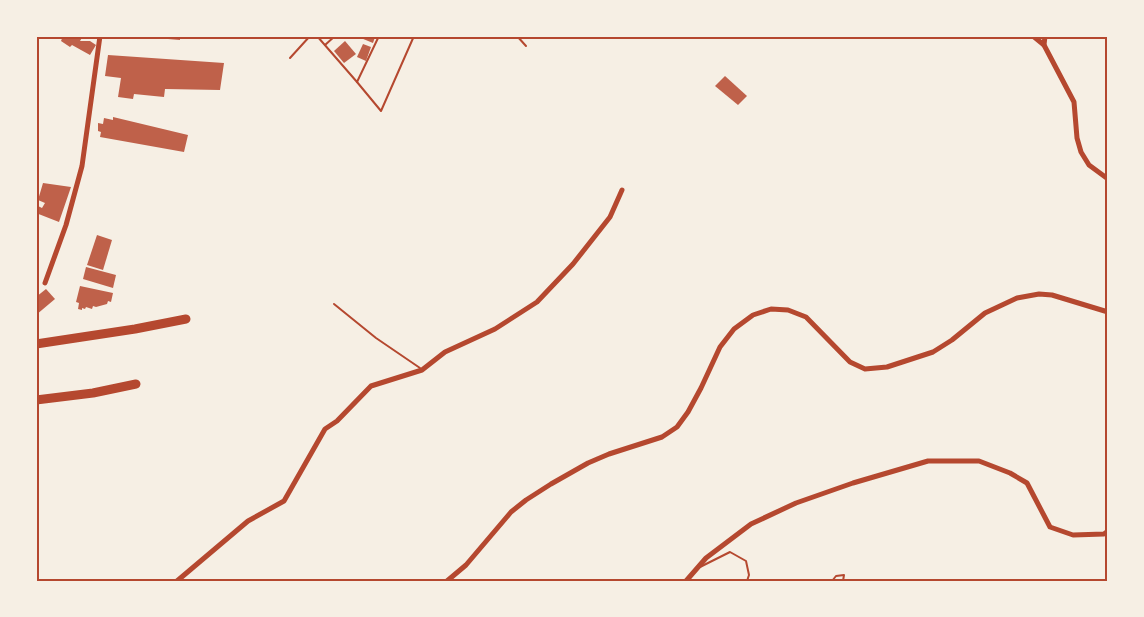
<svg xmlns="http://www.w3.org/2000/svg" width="1144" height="617" font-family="'Exo 2',sans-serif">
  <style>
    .building { fill: #bf614a }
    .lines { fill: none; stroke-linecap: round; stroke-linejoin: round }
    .service { stroke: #b5482f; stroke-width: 2 }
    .minor { stroke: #b5482f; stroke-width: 5 }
    .motorway { stroke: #b5482f; stroke-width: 9 }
    .neatline { fill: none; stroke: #b5482f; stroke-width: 2 }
  </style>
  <rect width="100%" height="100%" fill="#f6efe4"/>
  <g class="building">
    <polygon points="63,36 83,36 80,41 90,41 96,45 90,55 72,45 70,47 61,41"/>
    <polygon points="156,36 180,36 180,40 156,38"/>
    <polygon points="356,36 371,36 375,37 373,43"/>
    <polygon points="345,41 356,54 344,63 334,51"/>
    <polygon points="363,44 371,47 366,61 357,57"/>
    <polygon points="108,55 224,63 220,90 165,89 164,97 134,94 133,99 118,97 121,78 105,76"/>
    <polygon points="725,76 747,96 738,105 715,86"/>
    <polygon points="113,117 188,135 184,152 100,137 101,132 98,131 98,123 103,124 104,118 113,120"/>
    <polygon points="43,183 71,187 59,222 36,213 36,205 42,208 45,203 38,200"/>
    <polygon points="97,235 112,240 103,270 87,265"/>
    <polygon points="86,267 116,275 113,288 83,279"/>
    <polygon points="80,286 113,293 111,302 108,301 107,304 96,307 93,306 92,309 86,307 85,309 82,308 82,310 78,309 79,303 76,302"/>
    <polygon points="46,289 55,299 36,315 36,297"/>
  </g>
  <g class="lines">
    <g class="service">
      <polyline points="317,36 357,82 379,36"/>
      <polyline points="517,36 526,46"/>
      <polyline points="325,45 335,36"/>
      <polyline points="290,58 310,36"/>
      <polyline points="357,82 381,111 414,36"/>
      <polyline points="334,304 376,338 420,368"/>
      <polyline points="700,567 730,552 746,561 749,575 747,581"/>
      <polyline points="832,581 836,576 844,575 843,581"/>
    </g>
    <g class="minor">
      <polyline points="1033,36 1044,45"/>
      <polyline points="1045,36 1044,45 1074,102 1077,138 1081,152 1089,165 1108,179"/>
      <polyline points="45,283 66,225 82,166 100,36"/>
      <polyline points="177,581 248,521 284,501 325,429 337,421 371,386 422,370 445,352 495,329 537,302 573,264 610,217 622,190"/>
      <polyline points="447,581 466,565 511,512 526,500 551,484 588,463 609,454 662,437 677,427 688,412 701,388 720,347 734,329 753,315 771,309 788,310 806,317 850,362 865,369 887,367 933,352 952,340 985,313 1017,298 1039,294 1052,295 1108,312"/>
      <polyline points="686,581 706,558 751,524 796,503 853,483 928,461 979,461 1010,473 1027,483 1050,527 1073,535 1104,534 1108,531"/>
    </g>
    <g class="motorway">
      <polyline points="36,344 135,329 186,319"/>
      <polyline points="36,400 93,393 136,384"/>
    </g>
  </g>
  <rect width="1144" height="617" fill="none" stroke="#f6efe4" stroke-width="75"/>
  <rect x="38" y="38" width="1068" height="542" class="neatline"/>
</svg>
